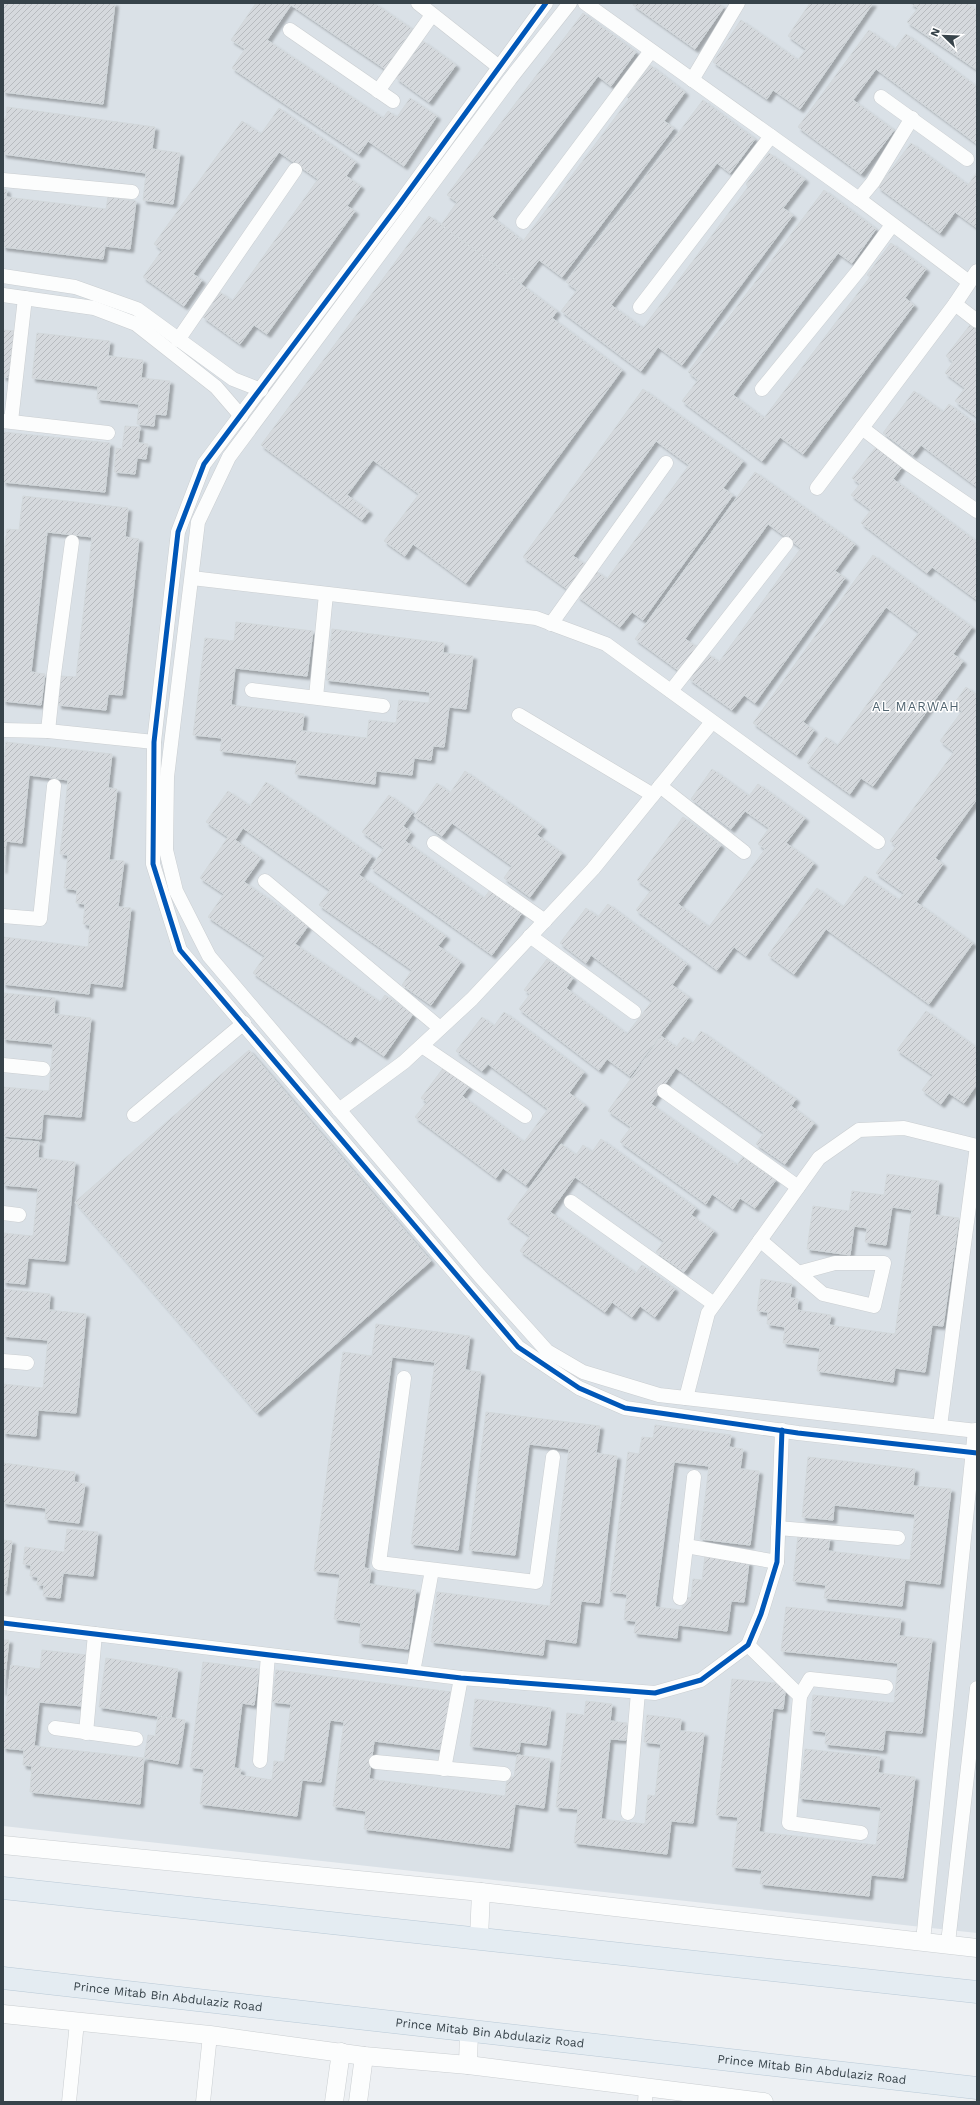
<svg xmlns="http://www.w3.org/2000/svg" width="980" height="2105" font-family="'Work Sans',sans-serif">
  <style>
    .residential { fill: #dae1e7 }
    .building { fill: url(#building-hatch); stroke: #d2d8db; filter: url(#shadow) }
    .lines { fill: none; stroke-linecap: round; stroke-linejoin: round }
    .minor-casing { stroke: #caced1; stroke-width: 15 }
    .tertiary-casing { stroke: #caced1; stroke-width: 19 }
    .primary-casing { stroke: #b9c9d6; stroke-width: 23 }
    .minor { stroke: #fcfdfd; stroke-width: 14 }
    .tertiary { stroke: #fcfdfd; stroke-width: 18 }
    .primary { stroke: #e4ecf2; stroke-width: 22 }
    .cycleway-casing { stroke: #fff; stroke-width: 8 }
    .cycleway { stroke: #0057b8; stroke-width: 5 }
    .labels { text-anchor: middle; stroke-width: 3; stroke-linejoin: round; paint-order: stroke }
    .street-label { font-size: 12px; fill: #37434a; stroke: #fff }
    .neighbourhood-label { font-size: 13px; letter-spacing: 1px; fill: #4e626e; stroke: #fff }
  </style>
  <defs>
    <pattern id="building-hatch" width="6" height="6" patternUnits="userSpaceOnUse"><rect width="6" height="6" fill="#d5d9dd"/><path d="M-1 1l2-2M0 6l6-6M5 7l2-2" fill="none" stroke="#b7bbbf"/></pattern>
    <filter id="shadow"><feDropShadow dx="3.5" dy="3.5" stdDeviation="1" flood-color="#0004"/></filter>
  </defs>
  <rect width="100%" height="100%" fill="#edf0f3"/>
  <polygon class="residential" points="3,3 977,3 977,1933 3,1826"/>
  <g class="building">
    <polygon points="3,3 115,3 103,104 3,92"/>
    <polygon points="256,3 374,3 412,29 385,69 291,5 267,40 383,118 388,111 397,117 410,98 437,116 404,166 368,141 359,154 232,68 245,49 231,40"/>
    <polygon points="634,3 717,3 724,7 695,49 633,5"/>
    <polygon points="810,3 873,3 800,109 773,90 767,99 713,62 741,20 798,60 806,49 788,36"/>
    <polygon points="910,3 967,3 977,10 977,70 907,22 918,8"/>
    <polygon points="583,13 636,52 611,86 598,76 492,217 523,241 629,99 627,97 650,65 685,92 664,121 674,128 562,277 539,260 521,284 441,225 457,202 447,195"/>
    <polygon points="869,30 895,49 906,34 977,87 977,144 876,69 853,100 894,130 861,174 798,127"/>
    <polygon points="423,41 456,65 429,102 396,78"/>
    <polygon points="703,100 755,139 730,173 717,163 611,305 643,328 748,187 746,184 769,153 805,179 783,208 793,215 682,365 658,347 641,371 561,311 577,290 566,282"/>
    <polygon points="7,107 155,127 152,149 180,153 173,204 143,200 146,173 3,154 3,119 6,119"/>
    <polygon points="279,108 356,162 346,176 361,186 347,206 355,211 267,334 254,325 240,344 203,317 220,292 232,301 318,179 279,152 193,274 202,280 184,306 143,277 162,250 154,244 242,121 261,134"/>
    <polygon points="911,143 968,185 977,172 977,228 955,212 940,233 878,187"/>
    <polygon points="3,189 7,190 6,197 106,209 108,197 136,201 130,249 105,246 103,259 3,247"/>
    <polygon points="824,190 876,229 852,263 838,253 733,395 764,418 870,277 867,275 891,243 926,269 905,298 914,305 803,454 780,437 762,461 682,401 698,380 688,372"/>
    <polygon points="429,216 557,311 552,318 622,370 466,583 413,544 405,556 384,541 419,494 373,460 347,495 369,511 362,520 261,445"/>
    <polygon points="970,325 977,330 977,417 955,401 965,388 945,373 953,362 946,356"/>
    <polygon points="3,330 17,331 12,378 3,377"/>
    <polygon points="37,333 110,341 108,356 143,360 141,378 170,381 166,415 155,414 154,426 137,424 139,404 97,399 98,386 32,378"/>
    <polygon points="643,389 743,461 723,488 733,495 643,620 632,612 620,627 577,596 596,571 607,579 689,465 656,441 573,556 585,564 567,589 523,557"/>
    <polygon points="914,391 943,412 949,404 977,425 977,487 921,445 913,455 883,433"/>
    <polygon points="125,426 140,427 138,443 148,444 146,459 137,458 135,474 114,472 116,448 122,449"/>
    <polygon points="3,432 110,443 105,492 3,482"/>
    <polygon points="876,447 902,467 893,479 977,542 977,600 932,567 927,573 861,523 871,510 851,495 860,484 852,478"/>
    <polygon points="755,472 855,544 835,571 845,578 755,703 744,695 732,710 689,679 708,654 719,662 801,548 768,524 685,639 697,647 679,671 635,639"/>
    <polygon points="23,496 128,508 125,537 139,539 122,695 108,694 106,710 58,705 61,676 76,677 92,537 47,532 31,672 45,674 41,705 3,701 3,563 7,529 19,530"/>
    <polygon points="873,555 972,627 953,654 963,661 873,786 861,778 850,794 807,763 826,737 837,746 919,632 886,607 803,722 814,730 797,755 753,723"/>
    <polygon points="236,622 313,631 307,676 235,668 231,705 304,714 302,731 367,738 369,720 396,723 399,700 429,703 430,692 326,680 332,629 444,643 443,653 473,656 466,709 449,707 444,747 433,746 431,760 414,758 412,775 376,771 375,784 295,774 297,760 220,751 222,738 193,735 205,638 234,641"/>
    <polygon points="966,687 977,695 977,799 935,858 943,864 916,902 973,943 929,1004 826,929 794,974 768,955 817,888 843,907 865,876 899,900 904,893 876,873 896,846 890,841 954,752 940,741 962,711 953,705"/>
    <polygon points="6,742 112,754 108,788 117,789 109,860 124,861 118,907 131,908 122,987 90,983 89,994 3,984 3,937 88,947 90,925 83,924 85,904 76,903 77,890 64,888 68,855 60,854 68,780 29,775 22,843 6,841 3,870 3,770"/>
    <polygon points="712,769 749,796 758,784 805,818 786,843 814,863 746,956 734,947 717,970 636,910 651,890 637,880 683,817 721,845 678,904 709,927 765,849 758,844 769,828 745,811 731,829 691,799"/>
    <polygon points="465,771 543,827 537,835 562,853 530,897 504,878 512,866 452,823 442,836 414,816 437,783 450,793"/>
    <polygon points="266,782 372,856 359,875 446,936 438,946 461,962 431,1005 402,985 412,970 319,905 330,890 243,828 235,840 261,858 244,882 308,926 295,944 380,1002 385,995 413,1014 384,1056 355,1036 351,1042 253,973 265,956 208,917 224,894 200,878 228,837 206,822 228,791 250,806"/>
    <polygon points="389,795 413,812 403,826 411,832 405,841 484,898 490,890 522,913 492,955 371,868 384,848 362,832"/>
    <polygon points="608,904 687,964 672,985 689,997 630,1076 607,1059 599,1070 519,1009 530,994 524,990 547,959 573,978 566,988 627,1034 652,1001 591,955 586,963 560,943 586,908 598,917"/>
    <polygon points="3,993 55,998 54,1014 91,1018 81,1117 43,1114 41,1139 3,1136 3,1087 49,1091 53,1044 3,1039"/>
    <polygon points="926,1011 977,1048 977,1084 964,1103 949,1093 941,1104 922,1090 933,1075 897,1050"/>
    <polygon points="504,1012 584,1072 569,1093 585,1105 526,1185 503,1168 496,1178 415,1117 427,1102 421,1098 444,1067 469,1087 462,1096 524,1142 548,1109 488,1064 482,1071 456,1051 482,1017 494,1026"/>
    <polygon points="701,1031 796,1099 791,1106 814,1123 785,1164 756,1144 764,1133 676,1068 651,1104 737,1165 743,1157 776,1180 755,1208 740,1198 733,1209 712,1194 706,1204 620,1142 631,1127 608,1111 661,1036 676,1047 684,1037 693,1043"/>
    <polygon points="249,1050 431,1261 257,1413 75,1202"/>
    <polygon points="3,1139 39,1142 38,1158 75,1162 65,1261 28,1258 25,1284 3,1282 3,1233 33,1236 38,1188 3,1185"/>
    <polygon points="601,1139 696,1208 691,1215 714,1231 684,1272 656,1252 664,1241 575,1177 550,1212 636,1273 642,1265 675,1289 655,1317 640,1306 632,1317 612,1302 605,1312 520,1251 530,1236 507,1219 561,1144 576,1155 583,1145 592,1152"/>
    <polygon points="887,1174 939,1181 935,1215 959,1218 943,1326 932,1325 925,1372 895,1368 893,1382 817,1371 820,1348 783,1343 785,1327 767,1324 768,1312 757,1311 761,1279 792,1284 790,1298 798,1299 797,1310 831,1315 829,1325 895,1334 912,1210 892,1207 886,1245 865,1242 867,1228 854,1226 850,1255 807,1249 813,1206 849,1211 852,1191 884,1195"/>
    <polygon points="3,1289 50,1294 49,1310 86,1314 76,1413 38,1410 36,1436 3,1433 3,1384 43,1388 48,1340 3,1336"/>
    <polygon points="376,1324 470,1336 465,1370 481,1372 458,1550 411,1544 435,1362 392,1357 364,1568 371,1569 369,1584 416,1590 408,1649 359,1643 361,1623 334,1619 340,1574 314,1571 343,1352 372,1356"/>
    <polygon points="486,1412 600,1426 596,1453 617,1456 599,1603 581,1601 576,1643 545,1639 543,1655 431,1642 437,1592 550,1606 569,1449 529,1444 515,1555 469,1550"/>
    <polygon points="655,1425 731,1435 729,1447 743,1449 740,1469 759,1471 750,1545 700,1539 709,1466 674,1462 655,1607 682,1610 683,1597 691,1598 693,1579 702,1580 705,1556 749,1562 744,1602 731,1601 727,1631 678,1625 677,1638 634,1633 636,1621 624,1620 627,1594 610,1592 628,1452 639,1454 642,1437 653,1438"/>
    <polygon points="808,1457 915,1469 913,1486 951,1489 940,1584 905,1580 902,1606 824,1598 826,1585 793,1581 798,1535 830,1538 828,1551 910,1560 915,1514 834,1505 833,1520 802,1517"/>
    <polygon points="3,1463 75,1472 74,1482 85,1484 79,1523 45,1519 46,1508 3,1503"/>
    <polygon points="67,1529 98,1532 93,1576 63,1573 60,1598 43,1596 44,1585 37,1585 38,1577 30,1576 31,1565 23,1564 25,1547 64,1552"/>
    <polygon points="3,1540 12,1541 6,1591 3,1591"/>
    <polygon points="786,1607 901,1619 899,1636 932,1639 922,1733 885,1730 883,1750 825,1744 826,1732 810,1730 813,1695 894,1703 898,1663 781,1651"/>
    <polygon points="3,1640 9,1640 3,1692"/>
    <polygon points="42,1650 87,1655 82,1706 39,1702 34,1746 144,1758 140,1804 30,1792 32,1766 23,1765 24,1750 3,1748 3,1738 11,1665 40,1669"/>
    <polygon points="106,1658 178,1669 171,1718 99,1707"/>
    <polygon points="203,1662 259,1669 254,1705 242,1703 234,1768 241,1769 240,1775 272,1780 274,1761 284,1762 291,1704 272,1702 276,1670 452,1692 445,1750 374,1741 369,1779 505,1796 507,1777 514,1777 517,1755 550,1759 544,1808 515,1804 509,1848 364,1829 366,1811 333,1806 344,1722 330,1720 321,1782 302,1780 297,1816 200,1804 204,1769 190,1767"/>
    <polygon points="732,1679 786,1684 783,1709 773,1708 759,1832 876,1845 881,1807 799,1798 805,1749 880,1757 878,1773 915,1777 903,1878 871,1875 869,1896 760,1884 762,1870 732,1867 738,1817 716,1815"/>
    <polygon points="475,1699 551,1708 546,1745 520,1742 519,1752 470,1746"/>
    <polygon points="586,1701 612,1704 610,1721 627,1723 626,1740 610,1739 601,1819 645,1824 648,1795 655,1796 661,1744 644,1742 647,1715 681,1719 680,1731 704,1733 693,1823 671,1821 667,1854 574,1843 578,1809 556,1807 567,1713 584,1715"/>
    <polygon points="158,1716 185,1720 178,1764 144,1758 148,1735 155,1736"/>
  </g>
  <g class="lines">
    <defs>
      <g id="minor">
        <polyline points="418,3 499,67"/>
        <polyline points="546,3 400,203 204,464 178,532 154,742 153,864 180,950 518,1347 579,1388 625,1408 798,1433 977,1453"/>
        <polyline points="570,3 510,79 229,457 198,522 167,777 166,850 176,891 209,956 479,1275 547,1351 583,1372 659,1395 977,1431"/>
        <polyline points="585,3 859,199 969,282"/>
        <polyline points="290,30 393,101"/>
        <polyline points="692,80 738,3"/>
        <polyline points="378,91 432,15"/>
        <polyline points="881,97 967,159"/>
        <polyline points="3,180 132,192"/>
        <polyline points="859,199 873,182 912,118"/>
        <polyline points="523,222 651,51"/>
        <polyline points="3,276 75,287 137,309 233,379 261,390"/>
        <polyline points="3,295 94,308 136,324 216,387 241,416"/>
        <polyline points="955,304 977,321"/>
        <polyline points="640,307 771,136"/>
        <polyline points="178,340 295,170"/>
        <polyline points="762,389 859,270 892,225"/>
        <polyline points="3,421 108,433"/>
        <polyline points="11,421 25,298"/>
        <polyline points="862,428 910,465 977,511"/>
        <polyline points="817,488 955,304 977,271"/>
        <polyline points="192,578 536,618 606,644 878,842"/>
        <polyline points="551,624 666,463"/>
        <polyline points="252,690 383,706"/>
        <polyline points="671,691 786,544"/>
        <polyline points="316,697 326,594"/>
        <polyline points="519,715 653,795"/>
        <polyline points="3,730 48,731 154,742"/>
        <polyline points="48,731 54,674 72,542"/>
        <polyline points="660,786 744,852"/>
        <polyline points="434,843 545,921"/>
        <polyline points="265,881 440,1028"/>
        <polyline points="3,916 40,919 54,786"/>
        <polyline points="530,936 634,1012"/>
        <polyline points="422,1046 525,1116"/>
        <polyline points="3,1065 43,1069"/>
        <polyline points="664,1091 798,1187"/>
        <polyline points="339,1110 404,1062 472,999 593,869 712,722"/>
        <polyline points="134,1115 244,1023"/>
        <polyline points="571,1202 714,1304"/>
        <polyline points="3,1213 19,1215"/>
        <polyline points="760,1240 823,1294 874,1306 884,1263 835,1263 798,1273"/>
        <polyline points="3,1361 27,1363"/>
        <polyline points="404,1378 379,1563 536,1582 553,1457"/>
        <polyline points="686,1398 708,1313 819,1158 859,1130 904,1128 977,1146"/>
        <polyline points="940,1426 977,1146"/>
        <polyline points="778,1528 898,1538"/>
        <polyline points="686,1546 777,1562"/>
        <polyline points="680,1598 694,1477"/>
        <polyline points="3,1623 461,1678 655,1693 701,1680 748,1645 761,1614 777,1562 782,1430"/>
        <polyline points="748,1645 800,1696 789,1823 861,1833"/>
        <polyline points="413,1672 432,1570"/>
        <polyline points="800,1696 810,1679 886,1687"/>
        <polyline points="55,1728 136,1739"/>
        <polyline points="86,1733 95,1634"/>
        <polyline points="260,1761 268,1655"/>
        <polyline points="376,1762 504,1774"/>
        <polyline points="444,1769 461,1678"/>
        <polyline points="628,1813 638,1692"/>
        <polyline points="923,1941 975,1430"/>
        <polyline points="948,1943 977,1688"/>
        <polyline points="69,2102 77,2022"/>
        <polyline points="203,2102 210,2035"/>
        <polyline points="645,2102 646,2086"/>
      </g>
      <g id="tertiary">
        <polyline points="3,1845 481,1892 977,1948"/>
        <polyline points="479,1938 481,1892"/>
        <polyline points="3,2014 210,2035 364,2056 468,2065 764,2102"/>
        <polyline points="468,2065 469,2031"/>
        <polyline points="334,2102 341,2052"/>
        <polyline points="358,2102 364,2056"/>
      </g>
      <g id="primary">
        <polyline points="3,1888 977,1992"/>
        <path id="s1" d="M3 1978 977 2088"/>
      </g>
    </defs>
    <use href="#minor" class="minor-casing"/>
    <use href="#tertiary" class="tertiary-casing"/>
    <use href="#primary" class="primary-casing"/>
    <use href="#minor" class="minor"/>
    <use href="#tertiary" class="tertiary"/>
    <use href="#primary" class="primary"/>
    <defs>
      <g id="cycleway">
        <polyline points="546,3 400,203 204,464 178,532 154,742 153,864 180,950 518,1347 579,1388 625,1408 798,1433 977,1453"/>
        <polyline points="3,1623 461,1678 655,1693 701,1680 748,1645 761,1614 777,1562 782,1430"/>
      </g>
    </defs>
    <use href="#cycleway" class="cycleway-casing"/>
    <use href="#cycleway" class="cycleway"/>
  </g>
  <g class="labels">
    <g class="street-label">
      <text dy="4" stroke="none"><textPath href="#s1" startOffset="166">Prince Mitab Bin Abdulaziz Road</textPath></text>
      <text dy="4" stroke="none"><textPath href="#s1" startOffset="490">Prince Mitab Bin Abdulaziz Road</textPath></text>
      <text dy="4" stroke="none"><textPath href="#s1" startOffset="814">Prince Mitab Bin Abdulaziz Road</textPath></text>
    </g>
    <g class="neighbourhood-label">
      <text x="916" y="711">AL MARWAH</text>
    </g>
  </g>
  <rect width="980" height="2105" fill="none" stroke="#37434a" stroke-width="8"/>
  <g transform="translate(944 36) rotate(293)" stroke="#ffffff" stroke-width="3" paint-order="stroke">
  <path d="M0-3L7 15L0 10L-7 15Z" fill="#37434a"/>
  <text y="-6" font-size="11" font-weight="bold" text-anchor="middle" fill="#37434a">N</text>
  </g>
</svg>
